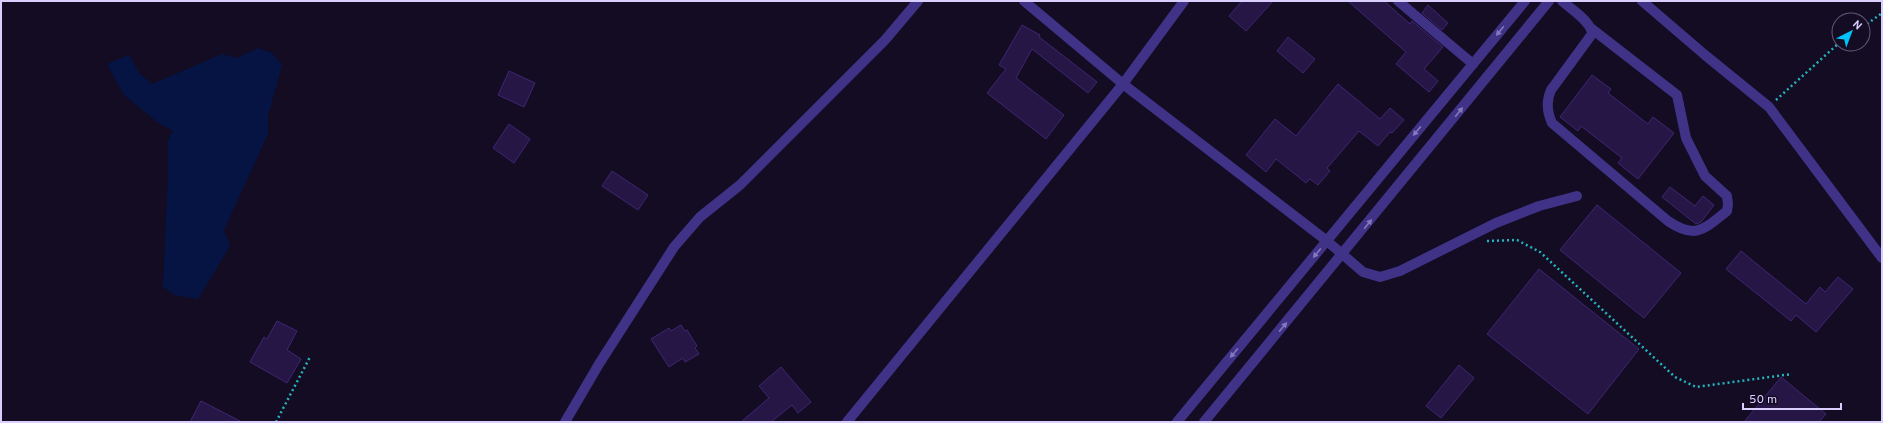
<svg xmlns="http://www.w3.org/2000/svg" width="1883" height="423" font-family="Overpass,sans-serif">
  <style>
    .water { fill: #051443 }
    .building { fill: #251646; stroke: #3f2674 }
    .lines { fill: none; stroke-linecap: round; stroke-linejoin: round }
    .path { stroke: #24b5be; stroke-width: 2.5; stroke-dasharray: 2 3; stroke-linecap: butt }
    .minor { stroke: #403387; stroke-width: 10 }
    .oneway { fill: #8579bd }
  </style>
  <rect width="100%" height="100%" fill="#130c23"/>
  <polygon class="water" points="258,48 272,53 282,65 268,116 268,134 224,230 230,246 198,299 174,295 163,287 168,175 168,140 173,131 157,122 124,95 107,64 129,55 140,74 152,84 222,54 237,58"/>
  <g class="building">
    <polygon points="1242,1 1273,1 1246,31 1229,16"/>
    <polygon points="1348,1 1384,1 1410,24 1412,21 1443,47 1424,69 1438,81 1429,92 1396,64 1406,52"/>
    <polygon points="1428,5 1448,23 1442,30 1422,13"/>
    <polygon points="1022,25 1040,35 1039,37 1097,82 1088,93 1032,49 1016,78 1064,115 1046,139 987,93 1006,69 999,65"/>
    <polygon points="1288,37 1315,59 1303,73 1277,51"/>
    <polygon points="509,71 535,83 524,107 498,95"/>
    <polygon points="1592,75 1611,89 1608,93 1648,124 1653,117 1674,133 1638,179 1618,163 1622,158 1581,126 1578,131 1560,117"/>
    <polygon points="1338,84 1380,119 1390,108 1404,120 1392,133 1390,132 1378,146 1359,131 1327,168 1330,171 1318,185 1310,179 1306,183 1276,159 1266,172 1246,155 1275,119 1296,136"/>
    <polygon points="509,124 530,139 514,163 493,148"/>
    <polygon points="612,171 648,195 638,210 602,186"/>
    <polygon points="1670,187 1695,206 1703,196 1714,205 1701,222 1696,224 1662,197"/>
    <polygon points="1597,205 1681,273 1644,318 1560,250"/>
    <polygon points="1741,251 1806,304 1820,287 1825,292 1838,277 1853,289 1816,332 1796,315 1791,321 1726,269"/>
    <polygon points="1539,269 1639,349 1588,414 1487,334"/>
    <polygon points="277,321 297,331 287,350 301,359 287,383 250,362 264,337 267,339"/>
    <polygon points="681,325 685,331 687,330 697,346 695,348 699,354 685,362 683,358 669,367 651,339 669,328 671,331"/>
    <polygon points="1459,365 1474,378 1441,418 1426,406"/>
    <polygon points="781,367 811,402 798,413 792,405 771,422 741,422 769,398 759,386"/>
    <polygon points="1781,377 1826,414 1819,422 1744,422"/>
    <polygon points="201,401 242,422 190,422"/>
  </g>
  <g class="lines">
    <g class="path">
      <polyline points="1863,27 1882,13"/>
      <polyline points="1776,100 1839,43"/>
      <polyline points="1487,241 1517,240 1540,252 1675,377 1696,387 1792,374"/>
      <polyline points="276,422 310,357"/>
    </g>
    <g class="minor">
      <polyline points="1024,1 1123,84 1327,241 1363,272 1380,277 1400,271 1496,223 1539,206 1577,196"/>
      <polyline points="1398,1 1473,64"/>
      <path d="M1562 1C1571 9 1592 22 1592 34L1551 90C1546 101 1547 112 1552 123L1668 221C1696 240 1704 229 1727 211L1728 204 1727 196 1705 176 1686 138 1677 95 1592 29"/>
      <polyline points="1642,1 1705,55 1769,107 1882,258"/>
      <polyline points="565,422 599,364 674,247 700,217 740,185 885,40 918,1"/>
      <polyline points="847,422 1123,84 1184,1"/>
      <polyline points="1177,422 1525,1"/>
      <polyline points="1204,422 1549,1"/>
    </g>
  </g>
  <defs><path id="oneway-solid" d="M-6-.8H1V-3.2L6.5 0L1 3.2V.8H-6Z"/></defs>
  <g class="oneway">
    <use href="#oneway-solid" transform="translate(1500 31) rotate(129)"/>
    <use href="#oneway-solid" transform="translate(1459 112) rotate(-51)"/>
    <use href="#oneway-solid" transform="translate(1417 131) rotate(130)"/>
    <use href="#oneway-solid" transform="translate(1368 224) rotate(-51)"/>
    <use href="#oneway-solid" transform="translate(1317 253) rotate(130)"/>
    <use href="#oneway-solid" transform="translate(1283 327) rotate(-50)"/>
    <use href="#oneway-solid" transform="translate(1234 353) rotate(130)"/>
  </g>
  <rect width="1883" height="423" fill="none" stroke="#daceff" stroke-width="4"/>
  <g transform="translate(1851 32) rotate(42)"><circle r="19" fill="#130c23" stroke="#635a7b"/>
  <path d="M0-3L7 15L0 10L-7 15Z" fill="#00c3f9"/>
  <text y="-6" font-size="11" font-weight="bold" text-anchor="middle" fill="#daceff">N</text>
  </g>
  <path d="M1743 403v6h98v-6" fill="none" stroke="#daceff" stroke-width="2"/>
  <text x="1749" y="403" font-size="12" fill="#daceff" stroke="#130c23" stroke-width="3" paint-order="stroke">50 m</text>
</svg>
